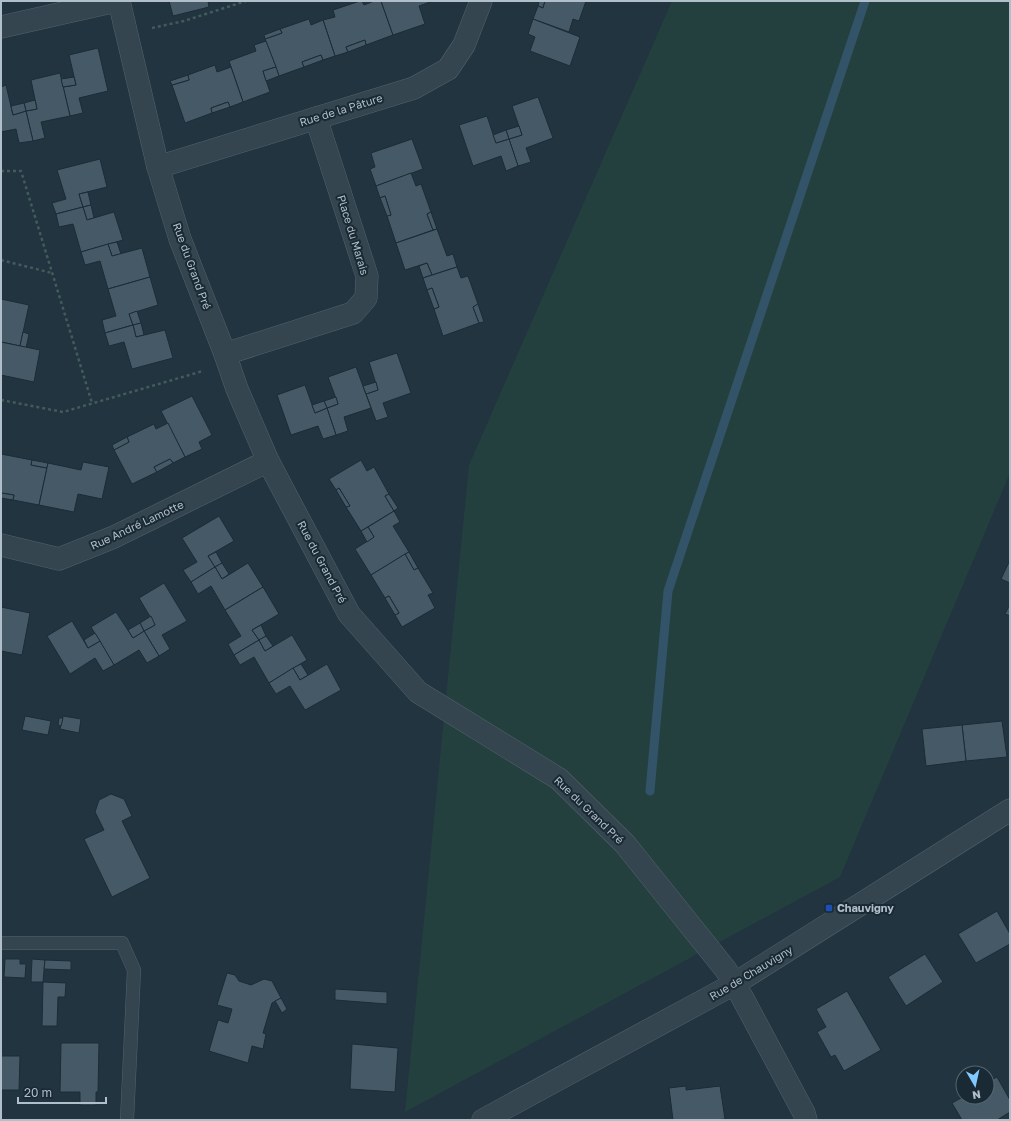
<svg xmlns="http://www.w3.org/2000/svg" width="1011" height="1121" font-family="'Golos Text',sans-serif">
  <style>
    .green { fill: #23403e }
    .lines { fill: none; stroke-linecap: round; stroke-linejoin: round }
    .stream { stroke: #335368; stroke-width: 9 }
    .building { fill: #455a66; stroke: #1c2c36 }
    .lane-casing { stroke: #53626d; stroke-width: 14 }
    .street-casing { stroke: #53626d; stroke-width: 23 }
    .path { stroke: #415c5a; stroke-width: 2.5; stroke-dasharray: 3 3; stroke-linecap: butt }
    .lane { stroke: #35454f; stroke-width: 13 }
    .street { stroke: #35454f; stroke-width: 22 }
    .transit-dot { fill: #1a4fb4; stroke: #1a2a34; stroke-width: 1.5 }
    .labels { text-anchor: middle; stroke-width: 4; stroke-linejoin: round; paint-order: stroke }
    .street-label { font-size: 11px; fill: #b1bfca; stroke: #1a2a34 }
    .poi-label { font-size: 11px; font-weight: bold; fill: #b1bfca; stroke: #1a2a34; text-anchor: start }
  </style>
  <rect width="100%" height="100%" fill="#21343f"/>
  <polygon class="green" points="672,1 1010,1 1010,473 840,877 405,1112 469,465"/>
  <g class="lines">
    <polyline class="stream" points="650,791 668,591 865,1"/>
  </g>
  <g class="building">
    <polygon points="169,1 208,1 209,7 173,16"/>
    <polygon points="360,1 362,1 364,5 374,1 381,1 393,35 366,45 365,40 346,47 348,52 335,56 323,20 335,17 333,10"/>
    <polygon points="381,1 433,1 419,6 425,24 393,35"/>
    <polygon points="539,1 545,1 543,8 538,6"/>
    <polygon points="545,1 586,1 579,21 573,19 569,32 533,19 538,6 543,8"/>
    <polygon points="309,19 311,25 323,20 335,56 323,60 321,55 302,62 304,67 279,76 265,39 282,33 280,29"/>
    <polygon points="533,19 580,37 570,66 530,51 535,37 528,34"/>
    <polygon points="280,29 282,33 265,39 264,35"/>
    <polygon points="365,40 366,45 348,52 346,47"/>
    <polygon points="266,41 276,67 263,71 270,92 243,102 229,61 256,51 254,45"/>
    <polygon points="98,48 108,91 79,98 83,113 70,116 63,87 76,85 69,55"/>
    <polygon points="321,55 323,60 304,67 302,62"/>
    <polygon points="215,65 217,72 231,67 243,102 230,107 228,102 211,108 212,113 185,123 172,85 189,80 188,75"/>
    <polygon points="276,67 279,76 266,81 263,71"/>
    <polygon points="60,73 70,116 41,122 45,138 33,141 26,111 37,109 31,80"/>
    <polygon points="188,75 189,80 172,85 170,81"/>
    <polygon points="74,77 76,85 63,87 61,79"/>
    <polygon points="6,85 13,115 26,111 33,141 19,143 16,129 1,132 1,87"/>
    <polygon points="538,97 553,138 526,148 531,162 518,166 509,139 522,135 512,106"/>
    <polygon points="35,100 37,109 26,111 24,103"/>
    <polygon points="228,102 230,107 212,113 211,108"/>
    <polygon points="24,103 26,111 13,115 11,106"/>
    <polygon points="487,116 496,143 509,139 518,166 506,171 501,156 473,166 459,125"/>
    <polygon points="519,126 522,135 509,139 506,130"/>
    <polygon points="506,130 509,139 496,143 493,135"/>
    <polygon points="412,139 423,169 376,186 370,169 375,167 371,153"/>
    <polygon points="100,159 107,187 79,194 83,207 56,214 52,203 66,199 57,170"/>
    <polygon points="411,173 416,186 421,184 431,212 427,214 433,230 396,243 387,216 391,215 385,196 380,198 376,186"/>
    <polygon points="88,192 91,205 83,207 79,194"/>
    <polygon points="385,196 391,215 387,216 380,198"/>
    <polygon points="91,205 94,218 87,220 83,207"/>
    <polygon points="83,207 87,220 114,212 123,240 81,252 73,224 59,227 56,214"/>
    <polygon points="431,212 437,229 433,230 427,214"/>
    <polygon points="437,229 447,256 453,254 457,267 432,275 427,263 405,270 396,243"/>
    <polygon points="117,242 121,254 112,256 108,244"/>
    <polygon points="108,244 112,256 142,248 150,277 108,289 100,261 85,265 81,252"/>
    <polygon points="427,263 432,275 423,278 419,266"/>
    <polygon points="457,267 461,278 468,276 478,304 473,307 479,323 443,336 434,309 439,307 432,288 427,290 423,278"/>
    <polygon points="150,277 158,305 129,314 133,325 105,333 102,320 116,316 108,289"/>
    <polygon points="432,288 439,307 434,309 427,290"/>
    <polygon points="1,299 29,305 20,346 1,342"/>
    <polygon points="478,304 484,322 479,323 473,307"/>
    <polygon points="137,311 141,323 133,325 129,314"/>
    <polygon points="141,323 144,335 136,337 133,325"/>
    <polygon points="133,325 136,337 165,330 173,358 132,369 124,342 109,346 105,333"/>
    <polygon points="23,332 29,334 26,348 20,346"/>
    <polygon points="1,342 40,350 34,382 1,375"/>
    <polygon points="397,353 411,393 383,403 388,417 376,421 366,394 378,390 369,362"/>
    <polygon points="356,367 371,408 344,417 348,431 336,435 327,408 338,404 328,377"/>
    <polygon points="376,382 378,390 366,394 363,386"/>
    <polygon points="305,385 315,413 327,408 336,435 323,439 318,426 291,435 277,395"/>
    <polygon points="192,396 212,435 199,442 202,449 185,457 161,411"/>
    <polygon points="336,397 338,404 327,408 324,401"/>
    <polygon points="324,401 327,408 315,413 312,405"/>
    <polygon points="168,423 185,457 173,463 170,459 154,467 157,472 132,484 114,450 129,442 127,437 154,424 156,429"/>
    <polygon points="127,437 129,442 114,450 112,445"/>
    <polygon points="1,454 32,460 31,465 47,468 39,505 13,500 14,495 1,493"/>
    <polygon points="170,459 173,463 157,472 154,467"/>
    <polygon points="32,460 48,463 47,468 31,465"/>
    <polygon points="361,460 367,471 374,467 389,494 385,496 394,511 361,531 346,507 350,506 339,488 336,490 329,479"/>
    <polygon points="83,462 109,467 102,499 78,494 74,512 39,505 48,463 81,470"/>
    <polygon points="339,488 350,506 346,507 336,490"/>
    <polygon points="1,493 14,495 13,500 1,498"/>
    <polygon points="389,494 398,508 394,511 385,496"/>
    <polygon points="394,511 400,522 393,526 409,552 371,575 355,549 374,537 368,527"/>
    <polygon points="219,516 234,541 208,556 215,567 191,582 183,570 197,562 182,538"/>
    <polygon points="368,527 374,537 367,542 361,531"/>
    <polygon points="216,552 222,563 215,567 208,556"/>
    <polygon points="409,552 418,568 414,570 405,554"/>
    <polygon points="405,554 414,570 418,568 433,593 428,595 435,608 402,627 395,615 399,613 389,596 385,598 371,575"/>
    <polygon points="1010,560 1010,583 1001,579"/>
    <polygon points="222,563 229,574 222,579 215,567"/>
    <polygon points="248,563 263,587 225,610 211,586 198,594 191,582 215,567 222,579"/>
    <polygon points="164,583 187,621 162,635 170,649 159,656 144,631 155,625 139,598"/>
    <polygon points="263,587 279,614 252,630 259,640 234,655 228,644 241,636 225,610"/>
    <polygon points="389,596 399,613 395,615 385,598"/>
    <polygon points="1010,604 1010,616 1005,614"/>
    <polygon points="1,607 30,613 22,655 1,651"/>
    <polygon points="116,612 133,638 144,631 159,656 147,663 139,650 114,665 91,627"/>
    <polygon points="151,616 155,625 144,631 140,623"/>
    <polygon points="72,621 88,648 100,641 114,665 103,671 95,658 70,674 47,636"/>
    <polygon points="140,623 144,631 133,638 128,630"/>
    <polygon points="261,625 266,636 259,640 252,630"/>
    <polygon points="95,633 100,641 88,648 84,640"/>
    <polygon points="292,635 307,660 269,683 254,657 240,665 234,655 259,640 265,651"/>
    <polygon points="266,636 273,646 265,651 259,640"/>
    <polygon points="301,664 308,675 300,680 293,668"/>
    <polygon points="327,664 341,690 305,710 290,686 276,694 269,683 293,668 300,680"/>
    <polygon points="25,716 51,721 48,735 22,730"/>
    <polygon points="63,716 81,719 79,733 60,729"/>
    <polygon points="59,718 63,718 61,726 58,725"/>
    <polygon points="1002,721 1007,757 966,761 962,725"/>
    <polygon points="962,725 966,761 926,766 922,729"/>
    <polygon points="111,794 124,799 132,816 122,821 150,878 112,897 84,839 104,830 95,812 99,800"/>
    <polygon points="997,911 1010,934 1010,944 976,963 958,934"/>
    <polygon points="925,954 943,982 906,1006 888,977"/>
    <polygon points="5,959 20,959 20,964 26,964 25,978 4,977"/>
    <polygon points="32,959 45,960 43,982 31,982"/>
    <polygon points="45,960 71,961 71,970 44,969"/>
    <polygon points="227,973 235,975 239,981 251,985 264,979 272,981 281,998 272,1003 263,1033 266,1034 263,1049 252,1046 248,1063 209,1051 218,1020 228,1023 232,1009 217,1005"/>
    <polygon points="43,982 66,983 65,997 58,997 57,1026 42,1026"/>
    <polygon points="335,989 387,992 387,1004 335,1000"/>
    <polygon points="847,991 881,1050 844,1071 835,1055 831,1057 817,1032 826,1027 816,1009"/>
    <polygon points="281,998 287,1009 282,1013 275,1001"/>
    <polygon points="61,1043 99,1043 98,1092 96,1092 96,1105 80,1105 80,1092 60,1092"/>
    <polygon points="352,1044 398,1048 395,1092 350,1089"/>
    <polygon points="1,1056 20,1056 19,1090 1,1090"/>
    <polygon points="997,1077 1010,1100 1010,1112 997,1120 962,1120 952,1103 963,1097 987,1097 987,1082"/>
    <polygon points="686,1086 686,1090 720,1086 725,1119 717,1120 673,1120 669,1088"/>
  </g>
  <g class="lines">
    <defs>
      <polyline id="lane" points="1,943 122,943 134,970 127,1120"/>
      <g id="street">
        <polyline points="119,1 158,167 180,239 225,354 237,389 268,461 349,614 418,692 559,779 625,844 726,970 742,997 804,1113 806,1120"/>
        <polyline points="1,27 116,1"/>
        <polyline points="158,167 414,88 448,69 464,45 481,1"/>
        <polyline points="225,354 353,313 366,298 367,276 316,118"/>
        <polyline points="1,545 59,559 114,537 268,461"/>
        <polyline points="483,1120 734,984 1010,810"/>
      </g>
    </defs>
    <use href="#lane" class="lane-casing"/>
    <use href="#street" class="street-casing"/>
    <g class="path">
      <polyline points="152,28 184,21 246,1"/>
      <polyline points="1,171 21,171 92,403"/>
      <polyline points="1,260 52,273"/>
      <polyline points="1,400 63,412 203,371"/>
    </g>
    <use href="#lane" class="lane"/>
    <use href="#street" class="street"/>
  </g>
  <rect class="transit-dot" x="825" y="904" width="8" height="8" rx="2"/>
  <g class="labels">
    <g class="street-label">
      <text transform="translate(341 110) rotate(-17)" y="4">Rue de la Pâture</text>
      <text transform="translate(353 235) rotate(73)" y="4">Place du Marais</text>
      <text transform="translate(192 266) rotate(70)" y="4">Rue du Grand Pré</text>
      <text transform="translate(137 525) rotate(-25)" y="4">Rue André Lamotte</text>
      <text transform="translate(322 562) rotate(62)" y="4">Rue du Grand Pré</text>
      <text transform="translate(589 810) rotate(44)" y="4">Rue du Grand Pré</text>
      <text transform="translate(751 973) rotate(-31)" y="4">Rue de Chauvigny</text>
    </g>
    <g class="poi-label">
      <text x="837" y="912">Chauvigny</text>
    </g>
  </g>
  <rect width="1011" height="1121" fill="none" stroke="#b1bfca" stroke-width="4"/>
  <g transform="translate(975 1085) rotate(171)"><circle r="19" fill="#1a2a34" stroke="#566670"/>
  <path d="M0-3L7 15L0 10L-7 15Z" fill="#81c9ff"/>
  <text y="-6" font-size="11" font-weight="bold" text-anchor="middle" fill="#b1bfca">N</text>
  </g>
  <path d="M18 1097v6h88v-6" fill="none" stroke="#b1bfca" stroke-width="2"/>
  <text x="24" y="1097" font-size="12" fill="#b1bfca" stroke="#1a2a34" stroke-width="3" paint-order="stroke">20 m</text>
</svg>
